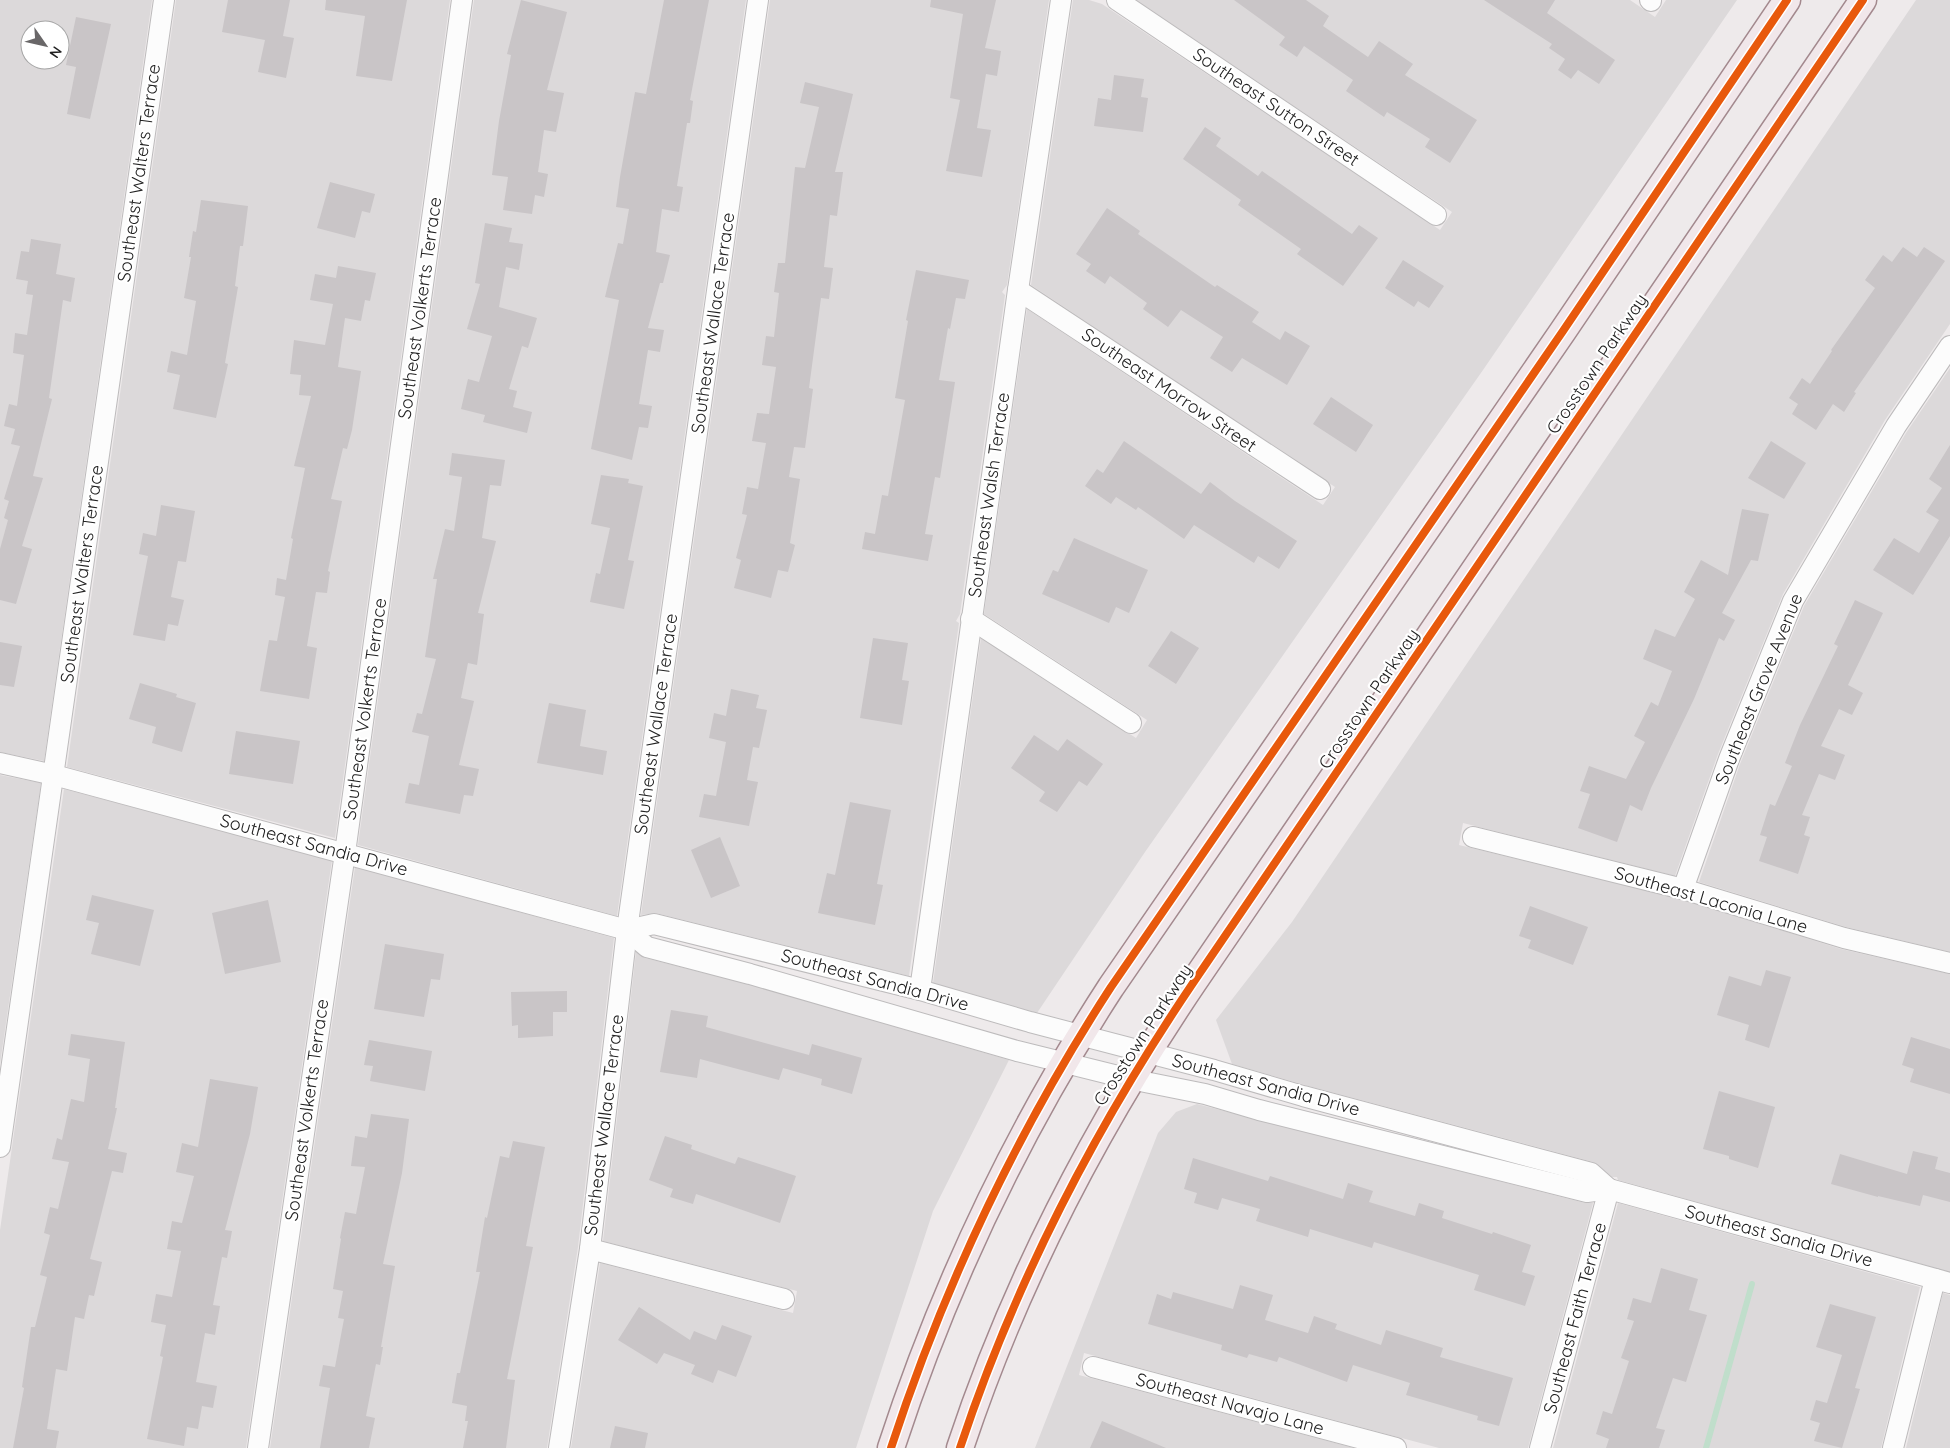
<svg xmlns="http://www.w3.org/2000/svg" width="1950" height="1448" font-family="Quicksand,sans-serif">
  <style>
    .residential { fill: #dcd9da; fill-rule: evenodd }
    .lines { fill: none; stroke-linecap: round; stroke-linejoin: round }
    .stream { stroke: #c0decb; stroke-width: 6 }
    .building { fill: #c9c5c7 }
    .minor-casing { stroke: #bdbbbc; stroke-width: 22 }
    .major-casing { stroke: #a3898e; stroke-width: 29 }
    .minor { stroke: #fcfcfc; stroke-width: 20 }
    .major { stroke: #f1e7ea; stroke-width: 26 }
    .cycleway-casing { stroke: #fff; stroke-width: 11 }
    .cycleway { stroke: #e8590c; stroke-width: 8 }
    .labels { text-anchor: middle; stroke-width: 4.5; stroke-linejoin: round; paint-order: stroke }
    .street-label { font-size: 18px; fill: #212121; stroke: #fff }
  </style>
  <rect width="100%" height="100%" fill="#eeeaeb"/>
  <g class="residential">
    <path d="M0 0H152L44 761 0 752ZM30 30H60V60H30Z"/>
    <polygon points="176,0 450,0 335,838 67,767"/>
    <polygon points="474,0 746,0 617,916 358,845"/>
    <polygon points="770,0 1049,0 1007,285 1002,292 1005,295 960,614 956,621 959,623 909,976 656,913 641,915"/>
    <polygon points="1073,0 1089,0 1102,4 1440,230 1452,212 1136,0 1630,0 1655,17 1666,0 1737,0 1483,370 1145,852 1037,1013 933,983 981,638 1136,738 1147,720 984,614 1027,309 1323,505 1335,487 1031,285"/>
    <polygon points="1916,0 1950,0 1950,324 1885,420 1783,594 1718,754 1675,876 1463,823 1459,845 1681,899 1841,949 1950,974 1950,1272 1618,1180 1617,1177 1612,1177 1593,1162 1305,1085 1232,1064 1216,1020 1292,922"/>
    <polygon points="1950,368 1950,952 1846,927 1699,882 1740,764 1804,606 1906,433"/>
    <polygon points="0,775 41,783 0,1064"/>
    <polygon points="64,789 332,860 246,1448 0,1448 0,1230"/>
    <polygon points="355,867 614,938 578,1247 547,1448 270,1448"/>
    <polygon points="636,952 645,958 748,984 1009,1060 933,1211 856,1448 571,1448 600,1263 793,1313 797,1291 603,1241"/>
    <polygon points="1197,1104 1585,1203 1593,1203 1528,1448 1439,1448 1084,1353 1079,1375 1354,1448 1035,1448 1158,1133 1176,1112"/>
    <polygon points="1618,1203 1920,1287 1881,1448 1553,1448"/>
    <polygon points="1943,1293 1950,1295 1950,1448 1906,1448"/>
  </g>
  <g class="lines">
    <polyline class="stream" points="1706,1448 1752,1284"/>
  </g>
  <g class="building">
    <polygon points="228,0 290,0 283,36 294,38 286,78 258,72 265,40 222,32"/>
    <polygon points="326,0 407,0 392,81 356,76 365,16 325,10"/>
    <polygon points="521,0 567,12 547,90 564,93 556,132 544,130 538,172 548,174 544,197 535,195 532,214 503,210 508,177 492,175 499,121 511,55 507,54"/>
    <polygon points="664,0 709,0 690,100 693,101 690,123 687,123 677,186 683,187 679,212 662,209 656,252 670,255 663,283 660,283 648,328 664,330 660,352 648,350 639,404 652,406 648,428 639,427 632,460 591,449 619,300 605,297 618,243 623,244 629,209 616,207 620,177 635,92 646,94"/>
    <polygon points="931,0 996,0 985,48 1001,51 997,76 986,74 977,128 991,130 982,177 946,171 960,100 950,98 963,14 930,7"/>
    <polygon points="1234,0 1306,0 1329,16 1323,26 1368,57 1379,41 1413,64 1405,75 1477,120 1450,163 1425,147 1430,139 1387,112 1384,117 1346,91 1353,80 1304,46 1297,57 1279,45 1285,37"/>
    <polygon points="1484,0 1555,0 1547,13 1615,60 1599,84 1578,70 1571,79 1558,70 1565,59 1549,48 1552,44"/>
    <polygon points="76,17 111,24 90,119 67,114 76,67 66,65"/>
    <polygon points="1114,75 1144,79 1141,97 1148,98 1143,132 1094,126 1098,98 1111,100"/>
    <polygon points="805,82 853,94 835,172 843,172 837,216 830,215 824,267 833,268 829,299 821,298 809,388 813,389 805,448 794,447 789,477 800,479 790,543 795,545 788,572 778,570 771,598 734,588 741,560 736,558 747,515 742,514 747,487 758,489 766,443 752,441 757,413 769,414 776,367 762,365 766,336 774,337 779,293 774,292 778,263 785,263 795,167 805,168 819,107 800,103"/>
    <polygon points="1205,127 1221,138 1216,146 1258,176 1262,171 1352,234 1359,225 1378,238 1343,286 1297,254 1301,249 1238,205 1241,200 1183,159"/>
    <polygon points="330,182 375,194 370,213 362,211 355,238 317,228"/>
    <polygon points="201,200 248,206 243,246 240,246 235,286 238,287 225,363 228,364 216,418 173,409 180,375 167,372 171,351 187,355 196,301 184,298 191,257 189,257 193,231 196,232"/>
    <polygon points="1107,208 1140,231 1138,234 1215,287 1217,285 1259,312 1252,322 1280,340 1285,331 1310,346 1287,385 1242,358 1232,372 1210,358 1223,337 1181,310 1168,327 1143,309 1147,303 1110,276 1105,284 1086,271 1091,264 1076,254"/>
    <polygon points="485,223 512,228 509,242 523,244 519,270 506,267 499,307 537,318 528,348 522,346 509,389 517,391 513,407 532,412 527,433 483,422 485,415 461,409 468,379 479,382 492,336 467,329 480,284 475,283"/>
    <polygon points="31,239 61,244 56,274 75,278 71,302 63,300 49,398 52,399 33,476 43,478 22,546 32,549 16,604 0,600 0,549 8,520 4,518 9,501 4,499 20,446 11,444 15,429 4,426 9,404 17,406 24,355 13,353 15,333 27,335 33,295 26,294 28,281 16,279 21,251 29,252"/>
    <polygon points="1903,247 1917,257 1924,247 1945,261 1854,392 1856,393 1844,412 1833,404 1816,430 1792,414 1798,404 1789,398 1802,378 1810,384 1832,351 1831,350 1875,288 1865,280 1883,255 1892,262"/>
    <polygon points="1403,260 1444,286 1429,308 1418,301 1414,307 1385,288"/>
    <polygon points="338,266 376,273 370,301 365,300 361,321 345,318 338,367 361,371 352,430 347,449 343,448 331,499 342,501 328,571 330,572 327,593 316,592 307,646 317,648 309,699 260,691 269,640 277,641 285,597 275,595 277,578 286,580 293,539 291,538 305,468 294,466 311,396 299,395 301,375 290,374 294,340 325,345 333,304 310,300 315,274 336,278"/>
    <polygon points="916,270 969,280 965,299 956,298 950,329 948,328 939,380 955,382 940,478 935,477 925,534 933,535 928,561 862,549 865,532 875,534 882,495 888,496 905,400 895,398 908,321 906,320"/>
    <polygon points="1331,397 1373,425 1356,452 1313,424"/>
    <polygon points="1124,441 1201,494 1210,482 1235,501 1297,541 1279,569 1258,556 1254,563 1194,525 1184,539 1138,507 1136,510 1116,497 1111,504 1085,486 1097,469 1103,473"/>
    <polygon points="1771,441 1806,463 1784,499 1748,478"/>
    <polygon points="1950,445 1950,536 1913,595 1873,570 1894,538 1919,553 1939,520 1926,512 1942,488 1929,479"/>
    <polygon points="452,453 505,460 501,486 490,485 482,538 496,541 478,613 484,614 477,665 468,663 461,698 474,701 459,765 479,769 473,796 464,795 460,814 405,803 409,783 419,785 429,736 412,732 417,713 422,714 436,659 425,657 437,579 433,579 445,529 454,531 462,477 449,475"/>
    <polygon points="601,475 629,479 628,483 643,486 628,560 634,561 624,609 590,602 596,573 600,574 610,528 591,524"/>
    <polygon points="161,505 195,511 186,562 178,561 171,597 184,600 178,626 168,624 165,641 133,635 148,556 139,554 143,533 156,536"/>
    <polygon points="1742,509 1769,514 1758,561 1751,560 1722,613 1735,620 1724,641 1719,638 1694,699 1651,788 1642,811 1630,805 1617,842 1578,828 1590,794 1580,791 1589,766 1626,779 1645,742 1634,736 1651,702 1658,706 1672,671 1643,659 1655,629 1675,637 1695,599 1684,592 1701,560 1728,575"/>
    <polygon points="1074,538 1148,570 1129,613 1116,607 1109,623 1042,594 1053,570 1058,572"/>
    <polygon points="1855,600 1883,613 1848,685 1863,693 1852,715 1839,709 1821,746 1845,755 1835,780 1819,774 1802,815 1810,817 1804,835 1810,837 1798,874 1759,861 1767,837 1760,835 1770,804 1775,806 1792,766 1785,763 1800,725 1838,646 1834,644"/>
    <polygon points="1171,631 1199,648 1176,684 1148,666"/>
    <polygon points="873,638 908,643 902,680 909,681 902,725 860,718"/>
    <polygon points="0,642 22,646 14,687 0,685"/>
    <polygon points="140,683 177,694 176,697 196,703 182,752 152,743 156,727 129,719"/>
    <polygon points="731,689 759,695 756,708 767,710 759,748 753,747 747,780 758,782 749,826 699,817 704,794 716,796 726,742 709,738 714,713 726,716"/>
    <polygon points="549,703 586,710 580,746 607,751 603,775 537,763"/>
    <polygon points="236,731 300,741 293,784 229,774"/>
    <polygon points="1034,735 1058,751 1067,739 1103,764 1087,786 1079,781 1057,812 1039,801 1045,792 1011,768"/>
    <polygon points="850,802 891,810 877,884 883,885 875,925 818,913 827,873 835,875"/>
    <polygon points="720,837 740,886 711,898 691,850"/>
    <polygon points="92,895 154,910 140,966 91,954 99,923 86,920"/>
    <polygon points="268,900 281,962 225,974 212,913"/>
    <polygon points="1530,906 1588,927 1573,965 1528,948 1531,940 1519,936"/>
    <polygon points="385,944 444,954 440,980 431,979 424,1017 374,1009"/>
    <polygon points="1766,970 1791,977 1769,1048 1745,1040 1749,1025 1717,1015 1729,976 1761,986"/>
    <polygon points="567,991 567,1012 553,1012 553,1036 518,1038 518,1025 512,1026 511,992"/>
    <polygon points="671,1010 708,1016 706,1027 809,1055 812,1044 862,1058 852,1094 821,1085 822,1079 783,1068 779,1080 700,1059 697,1078 660,1072"/>
    <polygon points="71,1034 125,1042 115,1108 117,1108 108,1149 127,1153 123,1173 112,1171 90,1259 102,1262 94,1296 89,1295 84,1319 75,1317 67,1371 56,1369 47,1429 59,1431 56,1448 13,1448 24,1388 22,1387 31,1327 35,1327 47,1277 40,1275 50,1235 44,1233 50,1207 58,1209 69,1162 52,1159 57,1138 62,1140 71,1099 84,1102 90,1059 68,1055"/>
    <polygon points="1911,1037 1950,1049 1950,1094 1910,1082 1914,1069 1902,1065"/>
    <polygon points="369,1040 432,1051 425,1091 370,1081 373,1066 364,1065"/>
    <polygon points="210,1079 258,1087 250,1134 225,1230 232,1231 227,1258 222,1257 213,1305 220,1306 215,1335 205,1333 196,1382 217,1386 213,1408 202,1406 198,1429 187,1427 184,1446 147,1439 163,1357 160,1356 166,1325 151,1322 156,1294 172,1297 181,1251 167,1249 172,1221 182,1223 194,1176 176,1172 182,1143 198,1147"/>
    <polygon points="1719,1091 1775,1107 1758,1168 1729,1159 1729,1156 1703,1149"/>
    <polygon points="371,1114 409,1119 402,1173 383,1264 395,1266 381,1347 383,1347 380,1365 376,1364 366,1416 375,1418 369,1448 320,1448 330,1388 319,1386 323,1365 335,1367 344,1319 338,1318 343,1291 333,1289 341,1239 340,1238 345,1212 356,1214 365,1167 351,1166 355,1136 367,1138"/>
    <polygon points="665,1136 692,1145 691,1149 735,1164 738,1157 796,1176 780,1223 696,1194 693,1204 670,1197 673,1189 649,1180"/>
    <polygon points="513,1141 545,1147 526,1246 533,1247 507,1379 515,1380 506,1448 463,1448 468,1421 465,1421 467,1406 452,1403 457,1373 460,1373 480,1272 476,1272 485,1217 487,1218 500,1156 509,1158"/>
    <polygon points="1913,1151 1938,1157 1935,1169 1950,1173 1950,1202 1923,1195 1920,1206 1878,1196 1878,1197 1831,1184 1840,1154 1907,1174"/>
    <polygon points="1193,1158 1268,1181 1270,1176 1343,1199 1348,1183 1373,1191 1369,1202 1415,1216 1419,1203 1444,1211 1442,1218 1492,1234 1493,1232 1531,1245 1522,1272 1535,1276 1525,1306 1474,1290 1479,1275 1374,1242 1372,1248 1310,1229 1308,1237 1256,1221 1260,1209 1222,1198 1218,1210 1194,1203 1197,1193 1184,1189"/>
    <polygon points="1661,1268 1698,1279 1689,1310 1707,1315 1698,1344 1686,1382 1673,1378 1656,1428 1665,1430 1659,1448 1606,1448 1609,1439 1596,1434 1603,1411 1612,1414 1629,1361 1621,1358 1634,1321 1627,1319 1633,1298 1651,1303"/>
    <polygon points="1240,1285 1273,1295 1265,1320 1308,1333 1314,1316 1337,1324 1335,1329 1381,1345 1386,1330 1443,1348 1440,1357 1513,1378 1499,1426 1477,1420 1478,1416 1406,1395 1410,1383 1353,1365 1347,1382 1279,1357 1277,1362 1249,1354 1247,1358 1221,1350 1222,1345 1148,1324 1157,1294 1171,1299 1173,1292 1233,1309"/>
    <polygon points="1830,1304 1876,1317 1855,1388 1860,1389 1842,1448 1814,1441 1820,1423 1810,1420 1816,1400 1827,1403 1842,1355 1816,1347"/>
    <polygon points="639,1307 690,1340 694,1331 716,1340 722,1325 752,1336 736,1377 718,1370 713,1383 691,1374 695,1365 664,1353 657,1364 618,1340"/>
    <polygon points="1102,1421 1166,1448 1090,1448"/>
    <polygon points="615,1426 648,1433 645,1448 610,1448"/>
  </g>
  <g class="lines">
    <defs>
      <g id="minor">
        <polyline points="1117,0 1436,215"/>
        <polyline points="1650,0 1651,1"/>
        <polyline points="1018,290 1320,489"/>
        <polyline points="971,619 1131,723"/>
        <polyline points="0,763 54,775 627,930 647,947 750,974 1017,1051 1130,1079 1205,1094 1259,1110 1587,1192 1609,1189 1950,1283"/>
        <polyline points="1473,837 1683,889 1844,938 1950,963"/>
        <polyline points="1683,889 1729,759 1793,601 1896,426 1950,346"/>
        <polyline points="627,930 654,924 920,990 1030,1022 1214,1070 1303,1096 1591,1173 1609,1189"/>
        <polyline points="920,990 1018,290 1061,0"/>
        <polyline points="0,1147 164,0"/>
        <polyline points="590,1249 784,1299"/>
        <polyline points="1093,1367 1396,1448"/>
        <polyline points="258,1448 345,853 462,0"/>
        <polyline points="559,1448 590,1249 627,930 758,0"/>
        <polyline points="1540,1448 1609,1189"/>
        <polyline points="1893,1448 1935,1279"/>
      </g>
      <g id="major">
        <path d="M891 1448C944 1286 1018 1130 1111 987L1563 331 1787 0"/>
        <path d="M960 1448C1015 1282 1095 1128 1193 983L1863 0"/>
      </g>
    </defs>
    <use href="#minor" class="minor-casing"/>
    <use href="#major" class="major-casing"/>
    <use href="#minor" class="minor"/>
    <use href="#major" class="major"/>
    <defs>
      <g id="cycleway">
        <path d="M891 1448C944 1286 1018 1130 1111 987L1563 331 1787 0"/>
        <path d="M960 1448C1015 1282 1095 1128 1193 983L1863 0"/>
      </g>
    </defs>
    <use href="#cycleway" class="cycleway-casing"/>
    <use href="#cycleway" class="cycleway"/>
  </g>
  <g class="labels">
    <g class="street-label">
      <text transform="translate(1276 107) rotate(34)" y="6">Southeast Sutton Street</text>
      <text transform="translate(139 173) rotate(-82)" y="6">Southeast Walters Terrace</text>
      <text transform="translate(420 308) rotate(-82)" y="6">Southeast Volkerts Terrace</text>
      <text transform="translate(713 323) rotate(-82)" y="6">Southeast Wallace Terrace</text>
      <text transform="translate(1597 364) rotate(-56)" y="6">Crosstown Parkway</text>
      <text transform="translate(1169 390) rotate(34)" y="6">Southeast Morrow Street</text>
      <text transform="translate(989 495) rotate(-82)" y="6">Southeast Walsh Terrace</text>
      <text transform="translate(82 574) rotate(-82)" y="6">Southeast Walters Terrace</text>
      <text transform="translate(1759 689) rotate(-68)" y="6">Southeast Grove Avenue</text>
      <text transform="translate(1369 699) rotate(-56)" y="6">Crosstown Parkway</text>
      <text transform="translate(365 709) rotate(-82)" y="6">Southeast Volkerts Terrace</text>
      <text transform="translate(656 724) rotate(-82)" y="6">Southeast Wallace Terrace</text>
      <text transform="translate(314 845) rotate(15)" y="6">Southeast Sandia Drive</text>
      <text transform="translate(1711 900) rotate(16)" y="6">Southeast Laconia Lane</text>
      <text transform="translate(875 980) rotate(15)" y="6">Southeast Sandia Drive</text>
      <text transform="translate(1143 1035) rotate(-57)" y="6">Crosstown Parkway</text>
      <text transform="translate(1266 1085) rotate(15)" y="6">Southeast Sandia Drive</text>
      <text transform="translate(307 1110) rotate(-82)" y="6">Southeast Volkerts Terrace</text>
      <text transform="translate(604 1125) rotate(-83)" y="6">Southeast Wallace Terrace</text>
      <text transform="translate(1779 1236) rotate(15)" y="6">Southeast Sandia Drive</text>
      <text transform="translate(1575 1318) rotate(-75)" y="6">Southeast Faith Terrace</text>
      <text transform="translate(1230 1404) rotate(15)" y="6">Southeast Navajo Lane</text>
    </g>
  </g>
  <g transform="translate(45 45) rotate(124)"><circle r="24" fill="#ffffff" stroke="#a6a6a6"/>
  <path d="M0-4L9 19L0 12L-9 19Z" fill="#696768"/>
  <text y="-8" font-size="14" font-weight="bold" text-anchor="middle" fill="#212121">N</text>
  </g>
</svg>
